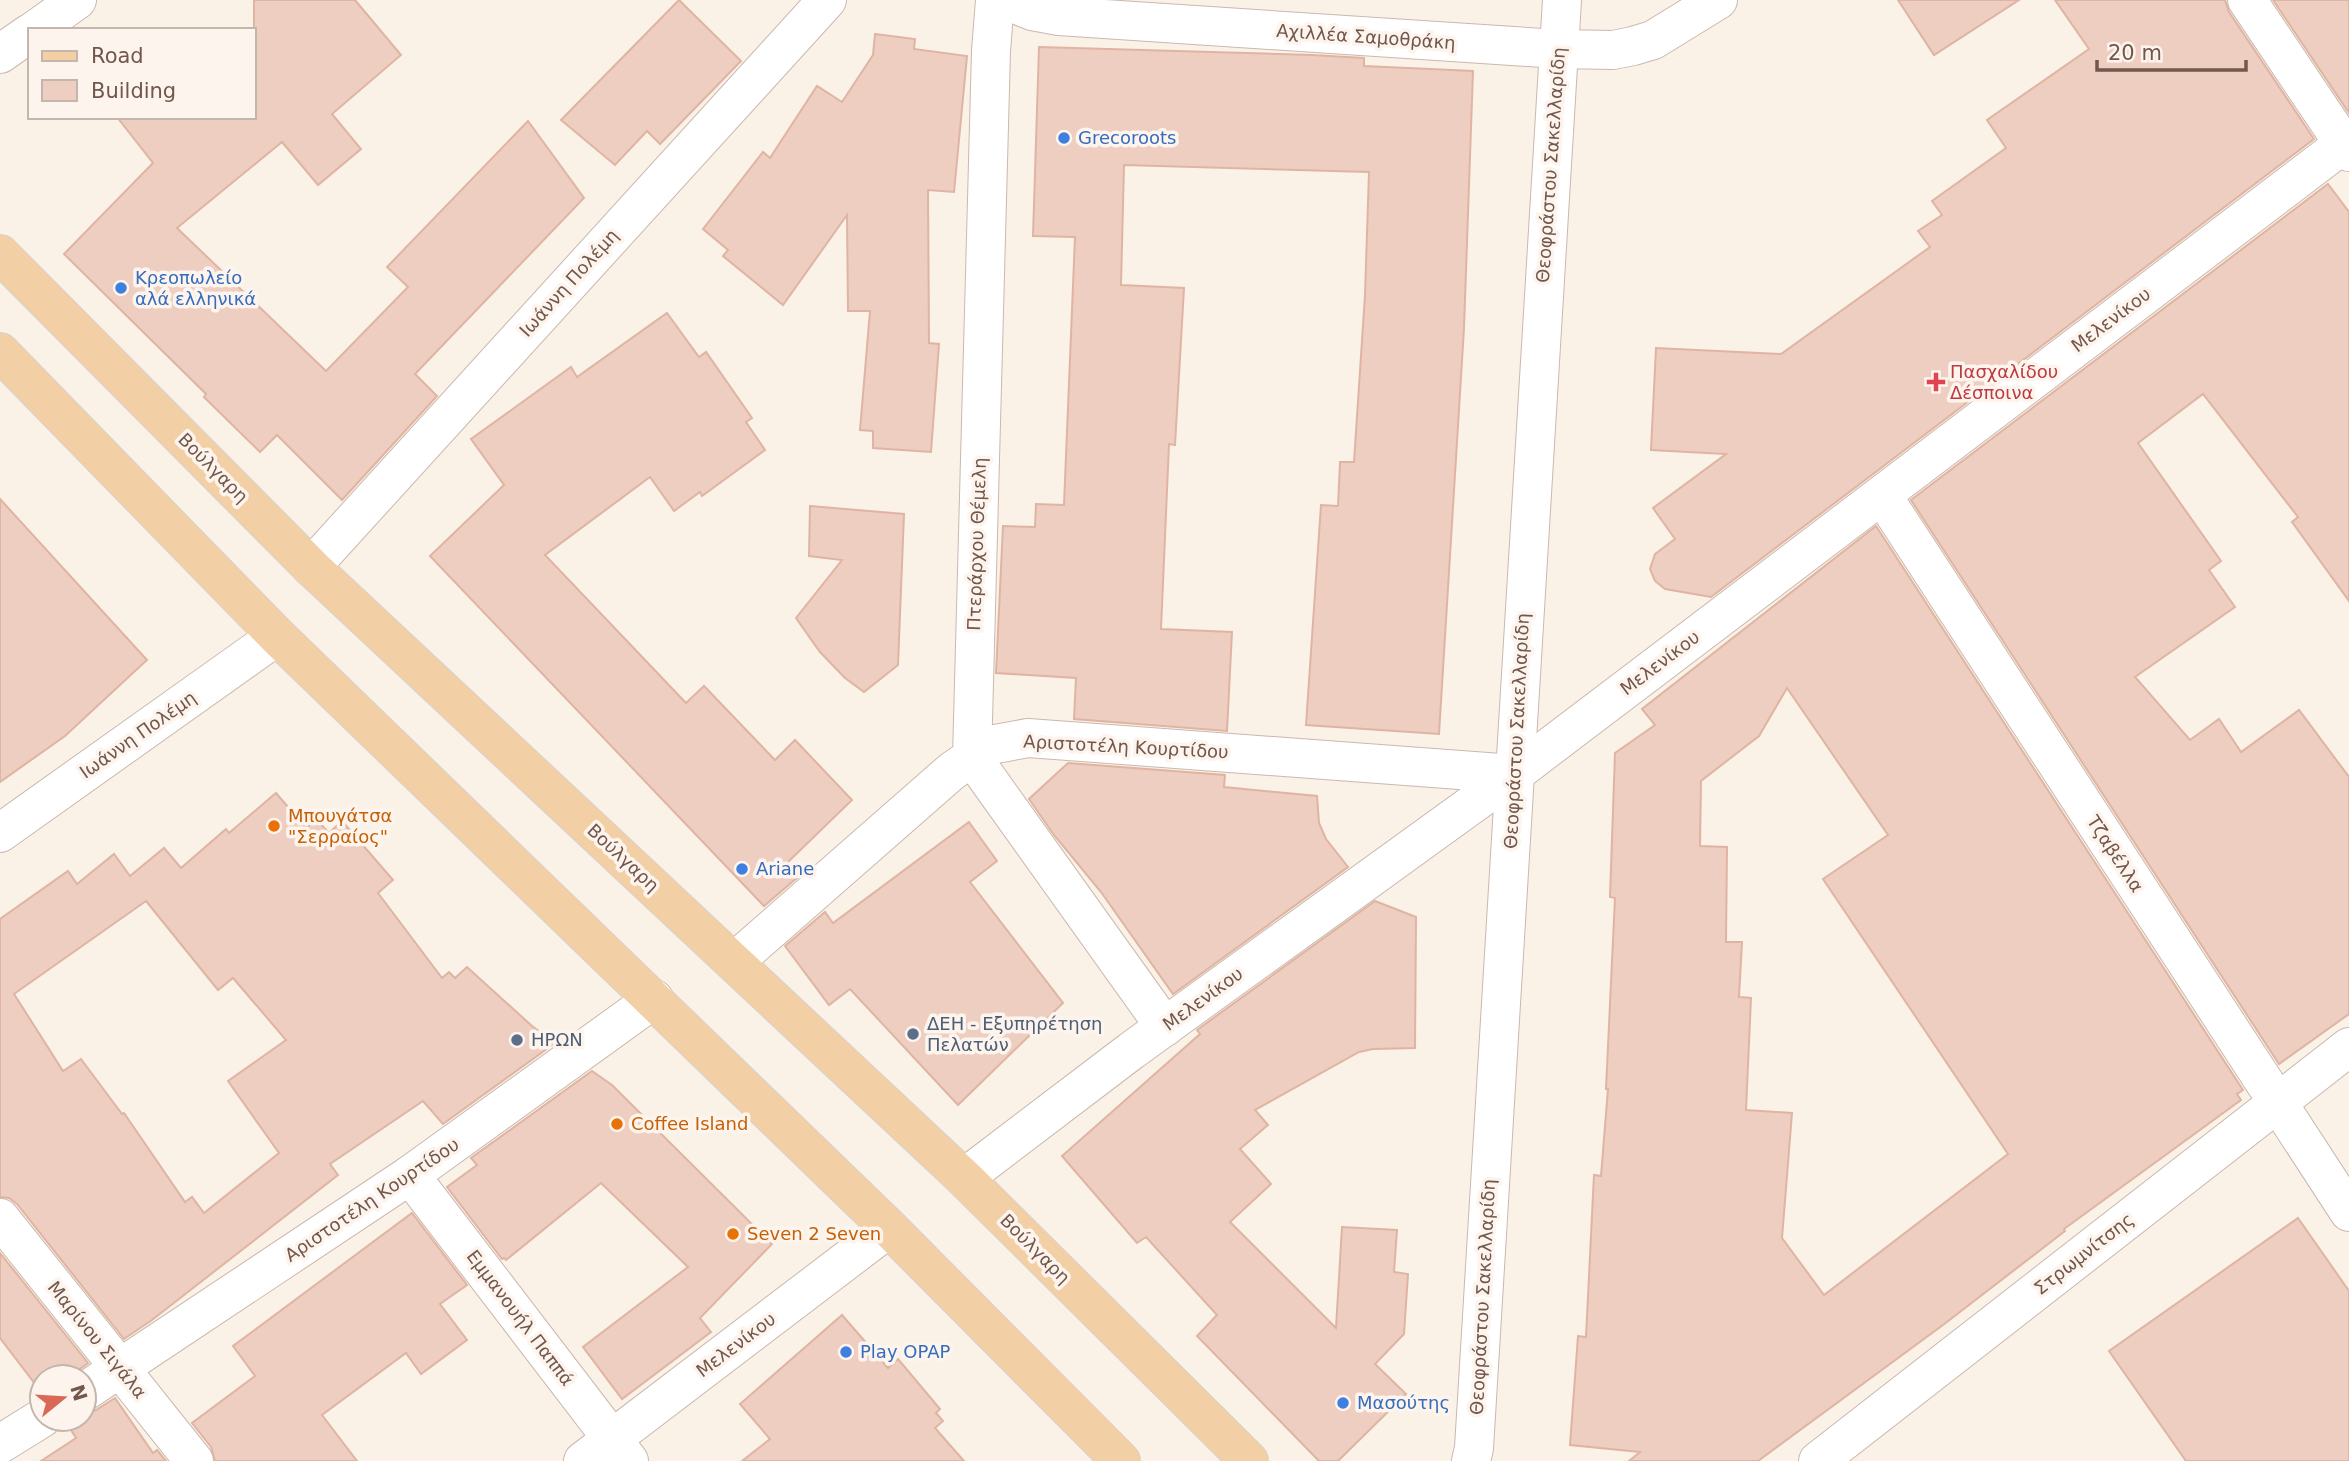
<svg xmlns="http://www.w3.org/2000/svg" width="2349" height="1461" font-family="'DejaVu Sans',sans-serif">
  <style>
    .building { fill: #eecec1; stroke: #dfb4a2; stroke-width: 2; fill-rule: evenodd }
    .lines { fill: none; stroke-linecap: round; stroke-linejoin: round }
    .minor-casing { stroke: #cbb8ae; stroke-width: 40 }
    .major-casing { stroke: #d8d0cd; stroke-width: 40 }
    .minor { stroke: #fff; stroke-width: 38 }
    .major { stroke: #f3cfa5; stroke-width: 38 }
    .shop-dot { fill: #3f7fe0; stroke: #fdf5ed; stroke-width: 2.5 }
    .health-dot { fill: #e0444e; stroke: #fdf5ed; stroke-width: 2.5 }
    .food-dot { fill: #e8710a; stroke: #fdf5ed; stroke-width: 2.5 }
    .service-dot { fill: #5c6f8a; stroke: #fdf5ed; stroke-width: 2.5 }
    .labels { text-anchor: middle; stroke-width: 7; stroke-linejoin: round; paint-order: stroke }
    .street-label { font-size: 18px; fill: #72574d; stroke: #fdf5ed }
    .shop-label { font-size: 18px; fill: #366cbe; stroke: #fdf5ed; text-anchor: start }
    .health-label { font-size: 18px; fill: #be3a42; stroke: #fdf5ed; text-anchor: start }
    .food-label { font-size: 18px; fill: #c56008; stroke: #fdf5ed; text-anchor: start }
    .service-label { font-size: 18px; fill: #4e5e75; stroke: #fdf5ed; text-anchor: start }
  </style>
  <rect width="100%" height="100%" fill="#faf1e7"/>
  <g class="building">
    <polygon points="254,0 355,0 401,55 332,114 361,149 318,185 282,142 177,228 326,371 408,287 387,267 528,121 584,198 415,374 437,396 342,500 277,435 260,452 204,397 206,394 64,254 153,163 117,117 254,117"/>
    <polygon points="679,0 741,61 660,144 647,131 615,165 561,120"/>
    <polygon points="1898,0 2019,0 1934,55"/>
    <polygon points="2055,0 2225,0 2229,12 2314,139 1711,597 1665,589 1655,581 1650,569 1655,554 1675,539 1653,508 1726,454 1651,450 1656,348 1781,354 1930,247 1918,231 1942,215 1932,201 2006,148 1987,120 2089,49"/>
    <polygon points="2273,0 2349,0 2349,113"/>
    <polygon points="875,34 915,39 914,49 967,56 954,192 928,190 929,343 939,344 931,452 873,448 873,431 860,430 870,311 848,311 847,215 783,305 723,256 728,250 703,229 763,152 770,158 817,86 842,102 873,55"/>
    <polygon points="1039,47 1312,55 1364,58 1364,66 1473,71 1464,328 1439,734 1306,725 1321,505 1338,506 1340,462 1354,462 1365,295 1369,172 1124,165 1121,285 1184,288 1175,445 1169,444 1161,629 1232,632 1227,731 1074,719 1076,678 996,673 1003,526 1035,527 1036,504 1064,505 1075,237 1033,236"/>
    <polygon points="2328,184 2349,212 2349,601 2292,522 2298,517 2203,394 2138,443 2221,561 2209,570 2235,607 2135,677 2190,740 2219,719 2241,752 2299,710 2349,777 2349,1014 2279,1064 1911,500"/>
    <polygon points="667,313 699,357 706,352 752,418 746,422 765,450 702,496 700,492 674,511 650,477 545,555 686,703 704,686 775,760 795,740 852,800 788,862 799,876 764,906 430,556 504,485 471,439 571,367 577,377"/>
    <polygon points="0,499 147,660 65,736 0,782"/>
    <polygon points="810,506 904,514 898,665 864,692 845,678 820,652 796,618 842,560 809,556"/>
    <path d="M1876 526 2243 1090 2237 1094 2241 1100 2064 1229 2065 1231 1943 1325 1758 1461H1629L1640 1452 1570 1445 1578 1336 1586 1337 1594 1175 1601 1176 1608 1089H1606L1615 898 1610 897 1615 753 1655 725 1642 709ZM1787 688 1888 835 1823 879 2008 1154 1824 1295 1782 1238 1792 1113 1746 1110 1751 998 1739 997 1742 942H1726L1727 847 1700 846 1701 781 1759 736Z"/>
    <polygon points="1068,763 1225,775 1224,787 1317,796 1319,823 1326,839 1348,867 1173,994 1101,892 1054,835 1029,799"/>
    <path d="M276 793 306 828 316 819 329 833 342 821 393 880 378 893 442 978 449 972 455 978 467 967 532 1026 555 1043 443 1124 423 1101 330 1164 338 1175 152 1320 124 1339 17 1204 9 1198 0 1197V919L68 871 77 884 114 854 130 876 164 848 181 868 226 829 229 833ZM146 901 218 990 233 978 286 1040 228 1081 279 1153 204 1213 192 1197 185 1202 124 1113 122 1114 81 1059 63 1071 14 994Z"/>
    <polygon points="969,822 997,861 970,882 1063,1003 958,1105 850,989 829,1005 785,946 825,912 833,923"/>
    <polygon points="1375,901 1416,917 1415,1048 1373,1049 1359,1052 1255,1110 1268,1125 1240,1149 1271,1184 1230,1222 1336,1328 1342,1227 1397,1230 1394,1272 1408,1274 1404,1334 1375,1364 1406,1394 1338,1461 1319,1461 1197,1336 1217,1315 1146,1237 1137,1243 1062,1156 1200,1034 1197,1030"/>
    <polygon points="592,1071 612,1085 772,1244 700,1318 711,1332 622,1399 583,1347 688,1267 601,1183 506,1260 504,1258 502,1259 447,1187 477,1165 471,1158"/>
    <polygon points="412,1213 467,1285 440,1304 467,1340 421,1374 406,1353 322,1415 357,1461 215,1461 211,1447 192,1423 255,1376 233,1346"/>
    <polygon points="2298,1218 2349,1291 2349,1461 2186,1461 2109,1351"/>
    <polygon points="0,1253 88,1363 69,1377 42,1377 42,1393 0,1338"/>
    <polygon points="842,1315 888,1368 898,1359 940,1409 936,1413 943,1421 935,1428 964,1461 742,1461 770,1439 740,1404"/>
    <polygon points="115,1398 153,1453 157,1450 166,1461 41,1461 76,1438 64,1419 84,1419 84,1414 96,1410"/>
  </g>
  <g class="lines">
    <defs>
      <g id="minor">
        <polyline points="995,0 991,51 972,757 1165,1027"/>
        <polyline points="1005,0 1032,11 1059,16 1558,49 1613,50 1633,46 1653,40 1718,0"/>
        <polyline points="2247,0 2349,152"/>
        <polyline points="35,30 77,0"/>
        <polyline points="0,54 30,33"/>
        <polyline points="1882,495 2349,1212"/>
        <polyline points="311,567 827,0"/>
        <polyline points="0,833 277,636"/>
        <polyline points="734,962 952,771 990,745 1028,738 1514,774"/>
        <polyline points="410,1175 629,1461"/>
        <polyline points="964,1178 1131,1051 1514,774 2349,140"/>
        <polyline points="0,1218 194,1461"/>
        <polyline points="84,1392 410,1175 654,999"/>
        <polyline points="0,1444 42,1418"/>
        <polyline points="583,1461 889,1228"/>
        <polyline points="1471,1461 1474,1448 1562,0"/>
        <polyline points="1818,1461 2349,1047"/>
      </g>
      <g id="major">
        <polyline points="0,254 311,567 964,1178 1249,1461"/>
        <polyline points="0,352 277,636 889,1228 1121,1461"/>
      </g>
    </defs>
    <use href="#minor" class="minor-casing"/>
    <use href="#major" class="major-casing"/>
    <use href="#minor" class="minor"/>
    <use href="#major" class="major"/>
  </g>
  <g class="shop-dot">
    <circle cx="1064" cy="138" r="7"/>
    <circle cx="121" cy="288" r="7"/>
    <circle cx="742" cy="869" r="7"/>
    <circle cx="846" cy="1352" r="7"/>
    <circle cx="1343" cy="1403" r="7"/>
  </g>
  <path class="health-dot" d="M1932.5 371.5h7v7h7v7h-7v7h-7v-7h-7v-7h7z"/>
  <g class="food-dot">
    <circle cx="274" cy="826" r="7"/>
    <circle cx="617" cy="1124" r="7"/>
    <circle cx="733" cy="1234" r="7"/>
  </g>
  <g class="service-dot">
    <circle cx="913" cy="1034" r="7"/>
    <circle cx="517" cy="1040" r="7"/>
  </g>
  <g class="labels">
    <g class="street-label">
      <text transform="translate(1366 37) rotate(4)" y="6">Αχιλλέα Σαμοθράκη</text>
      <text transform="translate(1551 165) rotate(-86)" y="6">Θεοφράστου Σακελλαρίδη</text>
      <text transform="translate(569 283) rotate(-48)" y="6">Ιωάννη Πολέμη</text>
      <text transform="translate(2111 320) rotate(-37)" y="6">Μελενίκου</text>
      <text transform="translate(213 468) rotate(45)" y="6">Βούλγαρη</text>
      <text transform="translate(977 544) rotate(-88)" y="6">Πτεράρχου Θέμελη</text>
      <text transform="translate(1660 663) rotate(-37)" y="6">Μελενίκου</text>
      <text transform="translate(1517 731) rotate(-87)" y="6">Θεοφράστου Σακελλαρίδη</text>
      <text transform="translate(138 735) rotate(-35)" y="6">Ιωάννη Πολέμη</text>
      <text transform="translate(1126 747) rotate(3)" y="6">Αριστοτέλη Κουρτίδου</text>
      <text transform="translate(2115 854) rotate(57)" y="6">Τζαβέλλα</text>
      <text transform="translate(623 858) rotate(43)" y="6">Βούλγαρη</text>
      <text transform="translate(1203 999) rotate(-36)" y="6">Μελενίκου</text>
      <text transform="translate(372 1200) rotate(-34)" y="6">Αριστοτέλη Κουρτίδου</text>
      <text transform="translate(1035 1249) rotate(45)" y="6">Βούλγαρη</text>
      <text transform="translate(2084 1254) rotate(-38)" y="6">Στρωμνίτσης</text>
      <text transform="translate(1483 1297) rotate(-87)" y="6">Θεοφράστου Σακελλαρίδη</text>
      <text transform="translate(520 1318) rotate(53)" y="6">Εμμανουήλ Παππά</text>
      <text transform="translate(97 1340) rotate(51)" y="6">Μαρίνου Σιγάλα</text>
      <text transform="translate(736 1345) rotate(-37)" y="6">Μελενίκου</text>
    </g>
    <g class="shop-label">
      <text x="1078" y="144">Grecoroots</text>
      <text x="135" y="284">Κρεοπωλείο<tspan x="135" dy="21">αλά ελληνικά</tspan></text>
      <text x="756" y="875">Ariane</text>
      <text x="860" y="1358">Play OPAP</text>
      <text x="1357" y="1409">Μασούτης</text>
    </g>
    <g class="health-label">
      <text x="1950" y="378">Πασχαλίδου<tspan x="1950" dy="21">Δέσποινα</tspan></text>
    </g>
    <g class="food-label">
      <text x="288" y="822">Μπουγάτσα<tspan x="288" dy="21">"Σερραίος"</tspan></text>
      <text x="631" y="1130">Coffee Island</text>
      <text x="747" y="1240">Seven 2 Seven</text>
    </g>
    <g class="service-label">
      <text x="927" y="1030">ΔΕΗ - Εξυπηρέτηση<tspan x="927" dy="21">Πελατών</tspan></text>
      <text x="531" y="1046">ΗΡΩΝ</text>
    </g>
  </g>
  <rect x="28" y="28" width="228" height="91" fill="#fdf5ed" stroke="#c5b6ad" stroke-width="2"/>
  <rect x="42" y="51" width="35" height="10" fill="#f3cfa5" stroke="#c5b6ad" stroke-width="2"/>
  <text x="91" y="63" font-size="21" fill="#72574d">Road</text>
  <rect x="42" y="80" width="35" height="21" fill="#eecec1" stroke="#c5b6ad" stroke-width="2"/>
  <text x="91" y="98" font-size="21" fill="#72574d">Building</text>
  <g transform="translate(63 1398) rotate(72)"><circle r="33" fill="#fdf5ed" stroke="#c5b6ad" stroke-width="2"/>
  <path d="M0-5L12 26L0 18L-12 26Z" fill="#da6856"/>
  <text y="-10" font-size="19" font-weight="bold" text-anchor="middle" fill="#72574d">N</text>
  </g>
  <path d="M2097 60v10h149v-10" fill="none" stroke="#72574d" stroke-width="3.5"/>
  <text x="2108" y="60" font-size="21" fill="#72574d" stroke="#fdf5ed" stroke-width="5" paint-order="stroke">20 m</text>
</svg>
